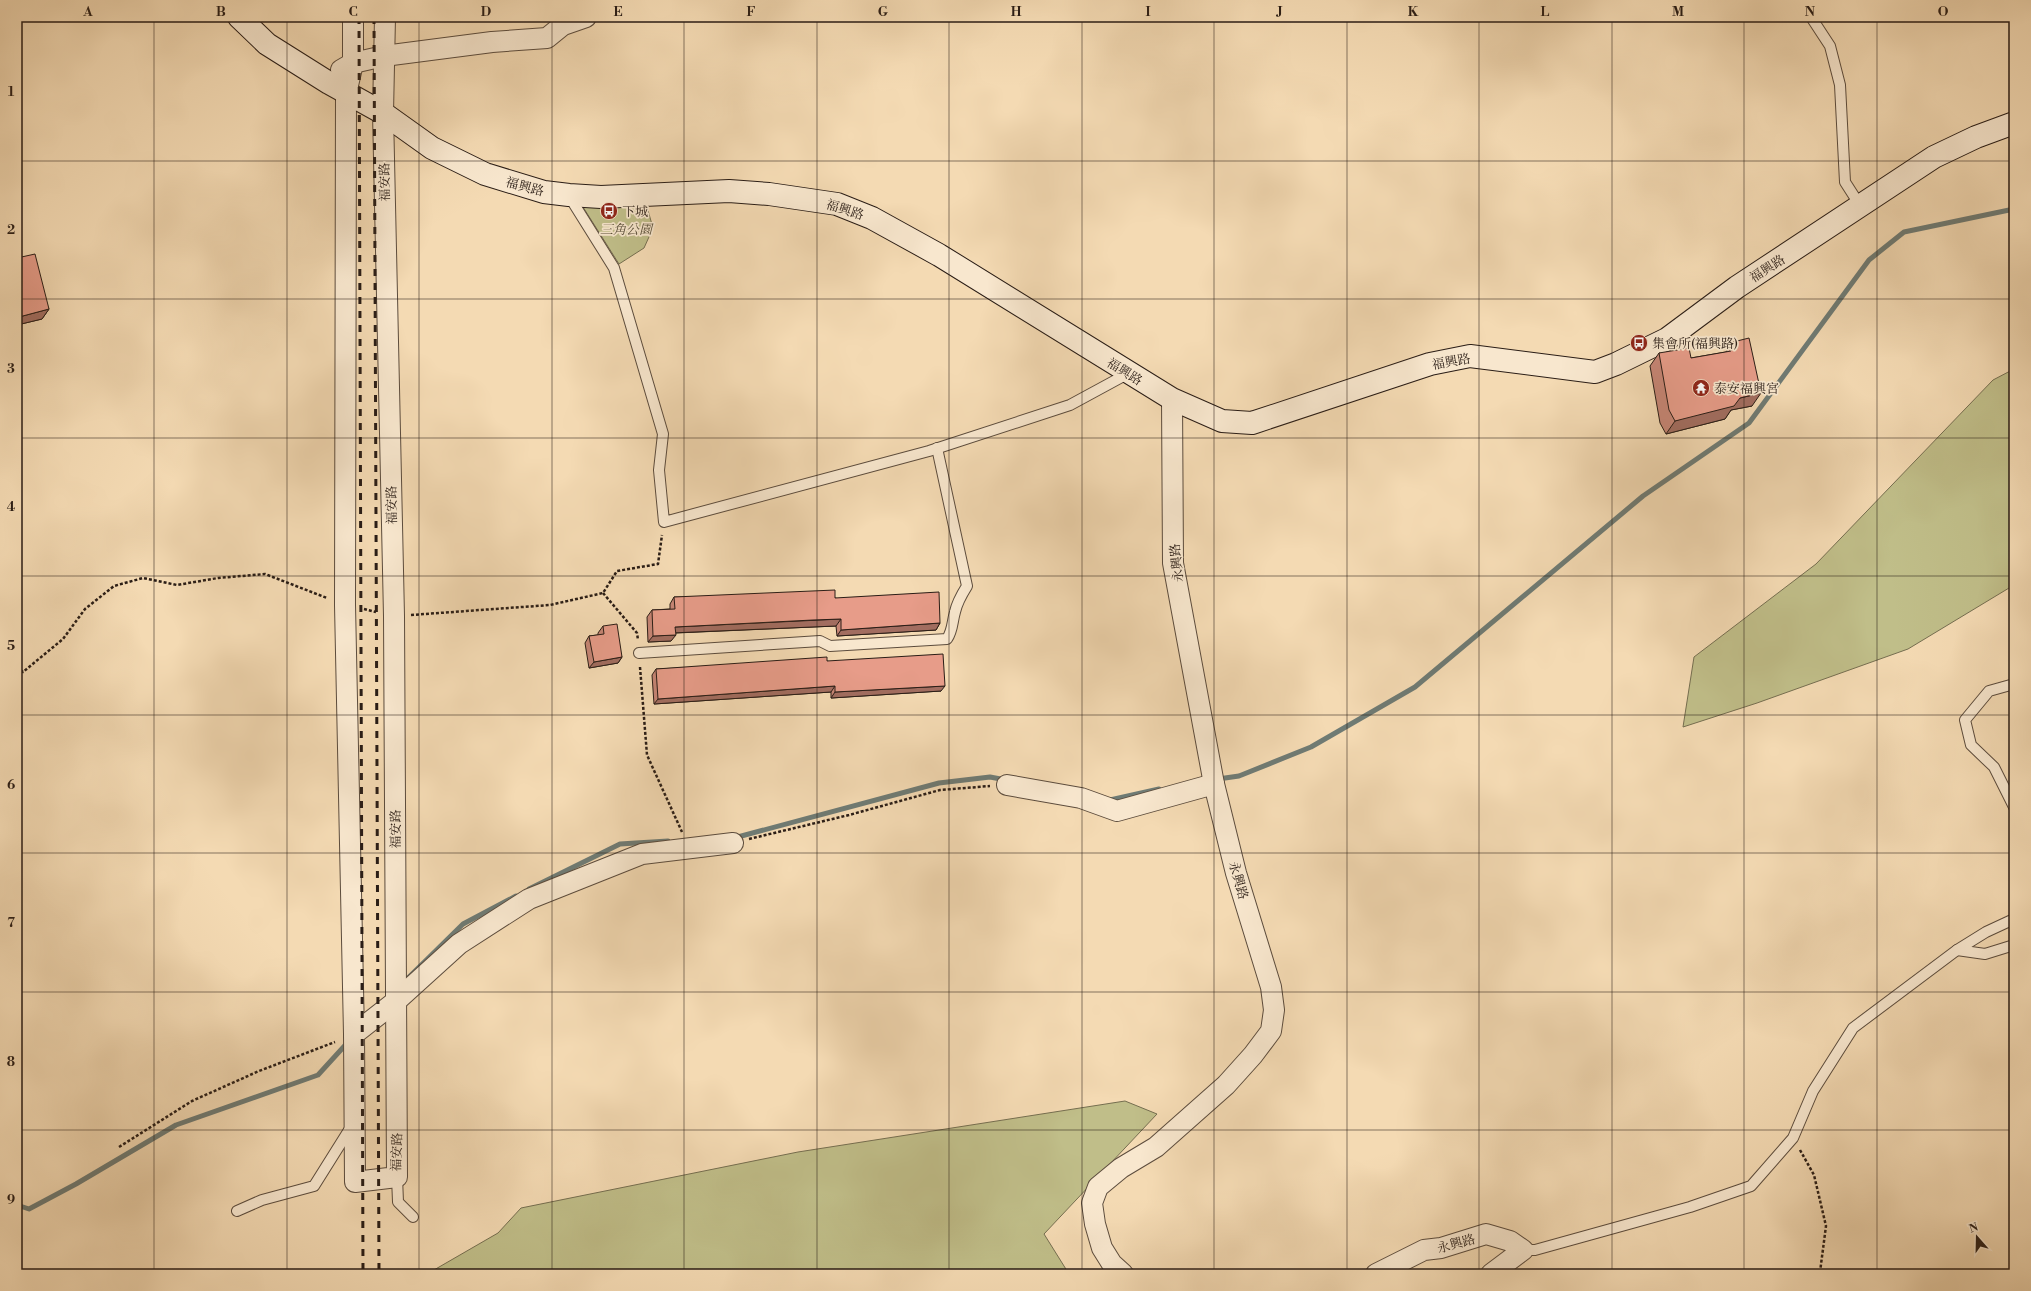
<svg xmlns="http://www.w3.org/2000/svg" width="2031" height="1291" font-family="'Libre Bodoni','Noto Serif TC',serif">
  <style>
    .green { fill: #c0be89; stroke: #756e50 }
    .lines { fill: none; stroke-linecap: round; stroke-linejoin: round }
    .stream { stroke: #6f7b74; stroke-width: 5 }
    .lane-casing { stroke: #5c4c3d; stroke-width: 12 }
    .street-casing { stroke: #5c4c3d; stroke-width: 22 }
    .secondary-casing { stroke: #2a1d16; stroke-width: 24 }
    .path { stroke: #2a1d16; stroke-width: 2.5; stroke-dasharray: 3 2; stroke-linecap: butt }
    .lane { stroke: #f8e7ce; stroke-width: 10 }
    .street { stroke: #f8e7ce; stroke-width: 20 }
    .secondary { stroke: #f8e7ce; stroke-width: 22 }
    .rail { stroke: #2a1d16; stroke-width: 3; stroke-dasharray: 7 7; stroke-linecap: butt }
    .wall { fill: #c78676; stroke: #2a1d16 }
    .shaded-wall { fill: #a26d60; stroke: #2a1d16 }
    .building { fill: #e79c89; stroke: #2a1d16 }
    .grid { fill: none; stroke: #2a1d16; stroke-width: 1; stroke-opacity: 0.55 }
    .labels { text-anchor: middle; stroke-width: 3.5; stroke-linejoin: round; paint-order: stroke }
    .street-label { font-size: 13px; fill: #2a1d16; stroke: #f8e7ce }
    .poi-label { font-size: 13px; fill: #2a1d16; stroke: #f8e7ce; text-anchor: start }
    .park-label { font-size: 13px; font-style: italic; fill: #574d38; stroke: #f8e7ce }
    .neatline { fill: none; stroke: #2a1d16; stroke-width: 1.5 }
    .grid-label { font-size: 13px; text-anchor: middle; font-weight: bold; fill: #2a1d16 }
  </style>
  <rect width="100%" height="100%" fill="#f4dab3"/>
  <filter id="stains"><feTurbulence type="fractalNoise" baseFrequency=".005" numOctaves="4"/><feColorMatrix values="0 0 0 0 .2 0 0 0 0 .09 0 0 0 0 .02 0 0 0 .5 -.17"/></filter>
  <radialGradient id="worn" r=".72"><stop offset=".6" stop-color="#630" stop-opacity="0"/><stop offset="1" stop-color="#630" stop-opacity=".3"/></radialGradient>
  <g class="green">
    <polygon points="643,205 647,207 653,228 644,248 619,264 583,207"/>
    <polygon points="2014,369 2014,585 1908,649 1757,703 1683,727 1694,657 1816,564 1993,380"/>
    <polygon points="1125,1101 1157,1114 1044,1234 1069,1274 427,1274 498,1233 521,1208 798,1152"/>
  </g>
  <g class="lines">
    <g class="stream">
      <polyline points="1218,779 1239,776 1311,747 1415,687 1643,496 1749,423 1869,260 1904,232 2014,209"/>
      <polyline points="1110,800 1159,789"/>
      <polyline points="734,838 939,783 990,777 1006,780"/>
      <polyline points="529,889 620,844 668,841"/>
      <polyline points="406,980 463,924 516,896"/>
      <polyline points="17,1205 29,1209 76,1184 176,1125 318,1075 349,1041"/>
    </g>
    <defs>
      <g id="lane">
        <polyline points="1811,17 1830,46 1840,85 1845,182 1861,207"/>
        <polyline points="569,196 614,268 663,434 659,470 664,522 929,451 1070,405 1129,373"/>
        <path d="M639 653 820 641 830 646 947 639C953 630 952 622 955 612 957 602 962 594 967 586L937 448"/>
        <polyline points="2014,684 1989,691 1965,720 1971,745 1994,767 2014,807"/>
        <polyline points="1957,950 1985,954 2014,945"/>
        <polyline points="397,1177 398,1202 413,1217"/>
        <polyline points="237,1211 262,1200 314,1186 351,1127"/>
        <polyline points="1523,1250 1535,1250 1690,1207 1751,1186 1793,1138 1813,1091 1853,1028 1957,950 1986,932 2014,919"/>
      </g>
      <g id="street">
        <polyline points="353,17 353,63 346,94 345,605 354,1034 355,1182 397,1177 394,616 383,113 385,17"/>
        <polyline points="341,70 353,63 384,56 492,42 547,38 563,25 586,17"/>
        <polyline points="1007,785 1081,798 1117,811 1214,784"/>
        <polyline points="354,1034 395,1002 459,944 529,899 642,854 733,843"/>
        <polyline points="1123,1274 1112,1264 1102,1248 1095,1224 1092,1203 1098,1187 1121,1168 1156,1147 1226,1085 1253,1055 1271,1031 1274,1010 1271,987 1236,873 1214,784 1173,563 1172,399"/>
        <polyline points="1376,1274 1424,1250 1441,1248 1486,1234 1510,1241 1523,1250 1491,1274"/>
      </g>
      <polyline id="secondary" points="239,17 267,44 329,83 383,113 432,148 485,174 544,192 569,195 601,197 729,191 769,194 837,204 872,218 939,255 1172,399 1222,421 1252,423 1430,364 1470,356 1595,372 1616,364 1667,339 1737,287 1934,157 1976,137 2014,123"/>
    </defs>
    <use href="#lane" class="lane-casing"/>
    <use href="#street" class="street-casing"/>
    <use href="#secondary" class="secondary-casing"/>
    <g class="path">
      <polyline points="603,593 637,633 638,640"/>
      <polyline points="364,609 376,612"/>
      <polyline points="411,615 550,605 603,593 617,571 658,564 662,535"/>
      <polyline points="17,667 23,672 63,639 85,609 114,586 143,578 177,585 218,578 265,574 327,598"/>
      <polyline points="640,667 647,755 682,832"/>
      <polyline points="749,839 849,815 940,790 990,786"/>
      <polyline points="119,1147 192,1101 259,1071 335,1042"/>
      <polyline points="1800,1150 1814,1175 1826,1226 1820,1272"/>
    </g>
    <use href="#lane" class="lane"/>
    <use href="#street" class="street"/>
    <use href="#secondary" class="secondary"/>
    <g class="rail">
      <polyline points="359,17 363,1274"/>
      <polyline points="374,17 379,1274"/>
    </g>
  </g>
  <g class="wall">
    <polygon points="17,258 49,309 42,319 17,325"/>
    <polygon points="1733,342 1752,406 1731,410 1725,419 1666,434 1660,423 1650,366 1659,353 1691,358 1726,352"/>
    <polygon points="674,597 835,598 940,623 936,630 837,636 836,626 676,633 671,641 648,642 647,617 652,610 670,609 670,604"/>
    <polygon points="603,626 622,657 618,663 589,668 585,643 589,636 598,635 598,633"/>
    <polygon points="827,661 941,691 831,698 831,692 654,704 652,675 656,669"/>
  </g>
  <g class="shaded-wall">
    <polygon points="49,309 42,319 17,325 17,320 19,317"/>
    <polygon points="1761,393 1752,406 1731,410 1725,419 1666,434 1675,421 1740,398"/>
    <polygon points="841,619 836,626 671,633 675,627"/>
    <polygon points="940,623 936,630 837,636 841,630"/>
    <polygon points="676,635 671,641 648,642 653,636"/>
    <polygon points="622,657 618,663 589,668 594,662"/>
    <polygon points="835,686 831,692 654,704 658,699"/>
    <polygon points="945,686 941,691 831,698 835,692"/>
  </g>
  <g class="building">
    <polygon points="35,254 49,309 19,317 17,308 17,258"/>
    <polygon points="1749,338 1761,393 1740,398 1734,406 1675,421 1669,410 1659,353 1689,348 1691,358 1731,351 1733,342"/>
    <polygon points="835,590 835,598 939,592 940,623 841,630 841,619 813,620 675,627 676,635 653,636 652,610 675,609 674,597"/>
    <polygon points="617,624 622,657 594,662 589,636 604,634 603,626"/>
    <polygon points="943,654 945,686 835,692 835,686 658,699 656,669 827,657 827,661"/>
  </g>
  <path class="grid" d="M154 17V1274M287 17V1274M419 17V1274M552 17V1274M684 17V1274M817 17V1274M949 17V1274M1082 17V1274M1214 17V1274M1347 17V1274M1479 17V1274M1612 17V1274M1744 17V1274M1877 17V1274M17 161H2014M17 299H2014M17 438H2014M17 576H2014M17 715H2014M17 853H2014M17 992H2014M17 1130H2014"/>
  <defs>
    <symbol id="bus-disc" viewBox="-11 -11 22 22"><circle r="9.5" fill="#8f2418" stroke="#f8e7ce"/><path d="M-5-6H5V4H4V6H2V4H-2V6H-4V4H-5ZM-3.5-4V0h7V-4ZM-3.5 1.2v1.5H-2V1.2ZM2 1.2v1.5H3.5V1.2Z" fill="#fff"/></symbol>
    <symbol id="temple-disc" viewBox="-11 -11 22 22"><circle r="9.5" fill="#8f2418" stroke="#f8e7ce"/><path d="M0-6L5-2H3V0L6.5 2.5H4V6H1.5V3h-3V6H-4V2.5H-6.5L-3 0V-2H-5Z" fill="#fff"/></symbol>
  </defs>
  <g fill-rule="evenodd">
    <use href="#bus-disc" x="599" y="201" width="20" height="20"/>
    <use href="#bus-disc" x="1629" y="333" width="20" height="20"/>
    <use href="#temple-disc" x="1691" y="378" width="20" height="20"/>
  </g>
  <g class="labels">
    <g class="street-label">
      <text transform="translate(384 182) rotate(-91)" y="5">福安路</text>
      <text transform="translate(525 186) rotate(15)" y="5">福興路</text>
      <text transform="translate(845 209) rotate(18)" y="5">福興路</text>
      <text transform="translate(1767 268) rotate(-33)" y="5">福興路</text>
      <text transform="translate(1451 361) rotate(-10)" y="5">福興路</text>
      <text transform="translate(1125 371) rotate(32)" y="5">福興路</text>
      <text transform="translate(391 505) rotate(-91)" y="5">福安路</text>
      <text transform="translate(1176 563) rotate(-96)" y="5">永興路</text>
      <text transform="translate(395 829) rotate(-90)" y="5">福安路</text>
      <text transform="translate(1239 880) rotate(74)" y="5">永興路</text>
      <text transform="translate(396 1152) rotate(-88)" y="5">福安路</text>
      <text transform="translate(1456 1243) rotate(-15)" y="5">永興路</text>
    </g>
    <g class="poi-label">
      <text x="622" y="216">下城</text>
      <text x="1652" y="348">集會所(福興路)</text>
      <text x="1714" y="393">泰安福興宮</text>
    </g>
    <g class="park-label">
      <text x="626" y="234">三角公園</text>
    </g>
  </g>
  <rect width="2031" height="1291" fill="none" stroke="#f4dab3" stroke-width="44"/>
  <g transform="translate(1977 1237) rotate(340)" stroke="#f8e7ce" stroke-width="3" paint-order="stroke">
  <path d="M0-3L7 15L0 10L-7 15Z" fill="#2a1d16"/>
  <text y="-6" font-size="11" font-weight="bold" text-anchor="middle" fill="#2a1d16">N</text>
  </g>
  <rect x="22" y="22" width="1987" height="1247" class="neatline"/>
  <g class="grid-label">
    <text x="88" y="16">A</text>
    <text x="221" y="16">B</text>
    <text x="353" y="16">C</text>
    <text x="486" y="16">D</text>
    <text x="618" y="16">E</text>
    <text x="751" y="16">F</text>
    <text x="883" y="16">G</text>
    <text x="1016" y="16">H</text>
    <text x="1148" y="16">I</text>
    <text x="1280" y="16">J</text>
    <text x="1413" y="16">K</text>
    <text x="1545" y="16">L</text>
    <text x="1678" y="16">M</text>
    <text x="1810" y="16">N</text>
    <text x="1943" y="16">O</text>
    <text x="11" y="96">1</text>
    <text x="11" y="234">2</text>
    <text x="11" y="373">3</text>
    <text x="11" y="511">4</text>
    <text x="11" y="650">5</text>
    <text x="11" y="789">6</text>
    <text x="11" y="927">7</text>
    <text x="11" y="1066">8</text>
    <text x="11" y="1204">9</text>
  </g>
  <rect width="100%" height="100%" filter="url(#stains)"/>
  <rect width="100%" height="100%" fill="url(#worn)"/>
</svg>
